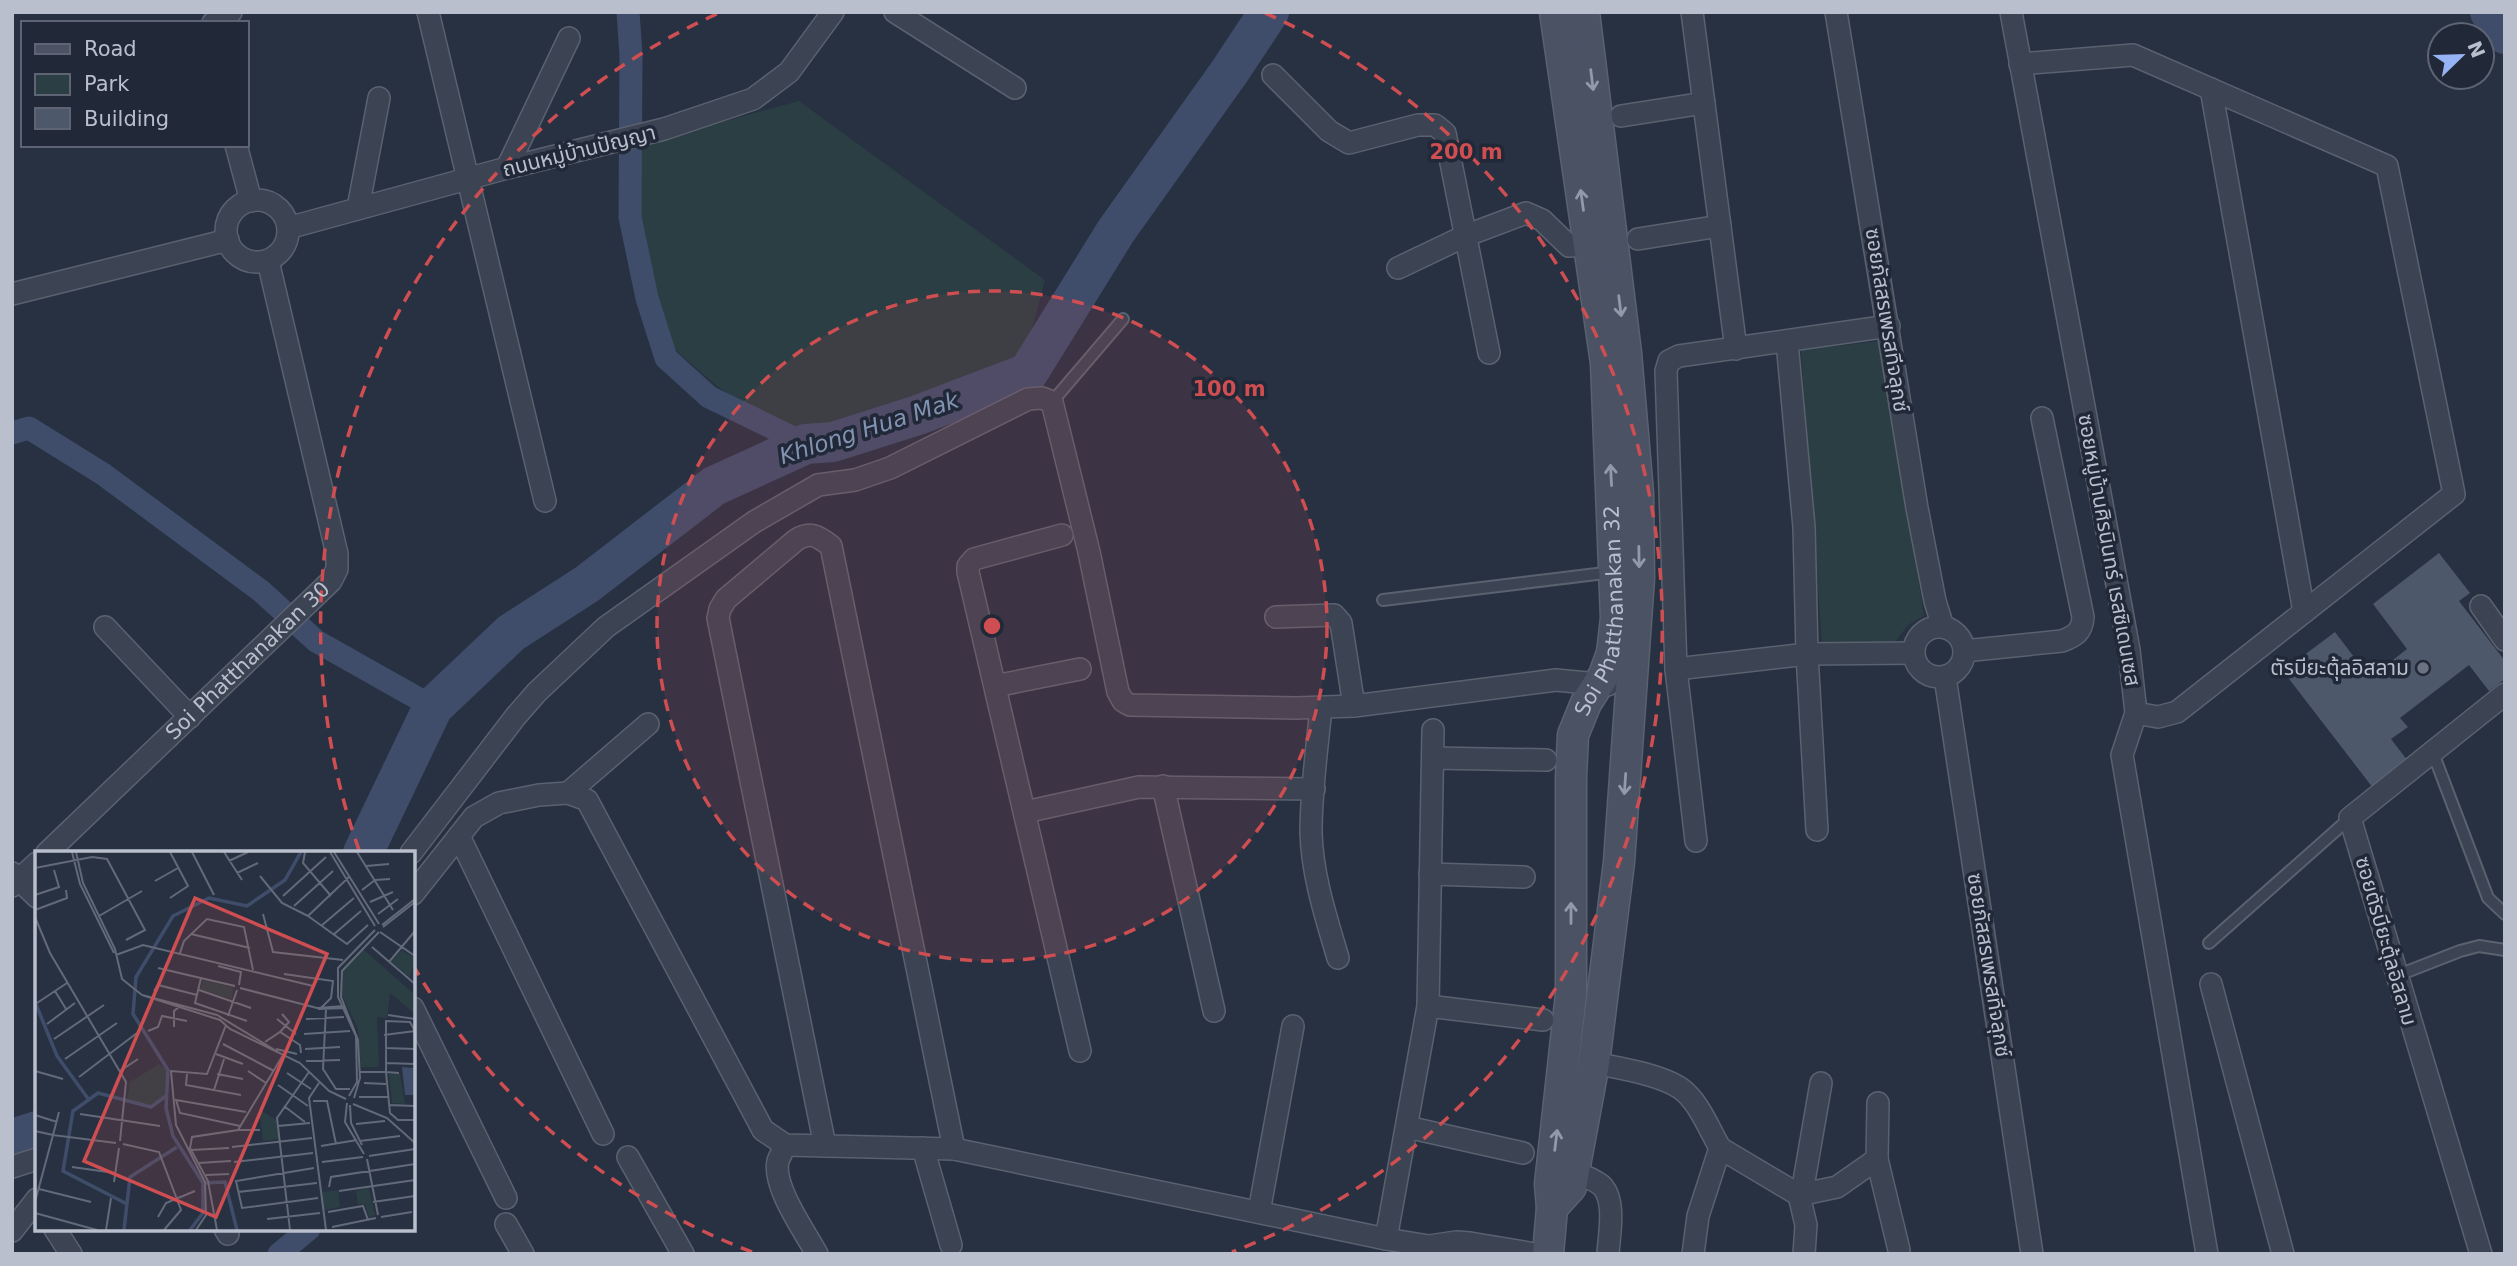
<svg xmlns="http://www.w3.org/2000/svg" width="2517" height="1266" font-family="'DejaVu Sans','Noto Sans Thai',sans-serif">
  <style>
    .green { fill: #2a3e43 }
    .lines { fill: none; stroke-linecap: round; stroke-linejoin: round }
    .canal { stroke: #3f4d6a; stroke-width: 23 }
    .river { stroke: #3f4d6a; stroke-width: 40 }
    .building { fill: #4e586b }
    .lane-casing { stroke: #5a616f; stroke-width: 14 }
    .street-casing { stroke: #5a616f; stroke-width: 24 }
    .secondary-casing { stroke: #5a616f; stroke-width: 33 }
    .lane { stroke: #3c4352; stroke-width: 10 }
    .street { stroke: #3c4352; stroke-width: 21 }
    .secondary { stroke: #4a5264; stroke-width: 30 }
    .oneway { stroke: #9299a8 }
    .ring { fill: none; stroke: #cf4e51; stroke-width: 3.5; stroke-dasharray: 12 9 }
    .worship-dot { fill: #6b7280; stroke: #212837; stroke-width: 2.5 }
    .labels { text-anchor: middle; stroke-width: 7; stroke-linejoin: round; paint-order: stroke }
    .street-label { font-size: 21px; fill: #b9bfcc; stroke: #212837 }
    .poi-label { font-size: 21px; fill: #b9bfcc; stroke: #212837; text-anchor: end }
    .water-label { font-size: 23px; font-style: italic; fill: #8293b2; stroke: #212837 }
    .inset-river { fill: none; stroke: #3f4d6a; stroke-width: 3.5 }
    .inset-road { fill: none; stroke: #626a79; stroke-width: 2 }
    .view { fill: #cf4e51; fill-opacity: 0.15; stroke: #cf4e51; stroke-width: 3.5 }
    .inset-edge { fill: none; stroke: #b9bfcc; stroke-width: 3.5 }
    .centre { fill: #cf4e51; stroke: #212837; stroke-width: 3.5 }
    .ring-label { font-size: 21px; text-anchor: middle; font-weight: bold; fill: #cf4e51; stroke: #212837; stroke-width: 7; stroke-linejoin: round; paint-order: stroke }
  </style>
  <rect width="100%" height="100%" fill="#283142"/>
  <g class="green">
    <polygon points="799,101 1045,280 1024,359 918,415 794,439 717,386 659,336 629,147"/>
    <polygon points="1882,341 1924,616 1908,625 1895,642 1822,644 1801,350"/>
  </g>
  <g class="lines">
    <g class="canal">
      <polyline points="628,12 631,55 630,217 647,298 666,358 709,397 806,444"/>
      <polyline points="12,433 29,428 103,474 261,591 316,641 433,707"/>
      <polyline points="279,1254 309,1229"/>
    </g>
    <g class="river">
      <polyline points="2490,12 2505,34"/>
      <polyline points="363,853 433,707 511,633 587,584 714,486 806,444 833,442 918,415 1028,373 1116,231 1230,71 1269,12"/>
      <polyline points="12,1139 37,1131"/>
    </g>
  </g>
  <polygon class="building" points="2439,553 2470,593 2459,601 2505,661 2505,679 2489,691 2469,665 2400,718 2408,727 2391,739 2408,761 2373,788 2283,671 2335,632 2370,678 2407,649 2373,604"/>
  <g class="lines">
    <defs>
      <g id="lane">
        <polyline points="1052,402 1123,319"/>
        <polyline points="1383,600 1613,572"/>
        <polyline points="2433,753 2488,898 2505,914"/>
        <polyline points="2209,943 2350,818"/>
        <polyline points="2396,976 2460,951 2479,946 2505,950"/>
      </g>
      <g id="street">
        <polyline points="428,12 545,501"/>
        <polyline points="895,12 1015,88"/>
        <polyline points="1692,12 1736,349"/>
        <polyline points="1836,12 1917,508 1935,601 1943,627"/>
        <polyline points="2011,12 2129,650 2136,713 2122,755 2207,1254"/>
        <polyline points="213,23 223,19 231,12"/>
        <polyline points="2020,64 2133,55 2387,166 2454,494 2177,712 2158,717 2136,713"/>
        <polyline points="1273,75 1329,131 1349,143 1418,125 1435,125 1445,133 1489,353"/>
        <polyline points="2211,89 2304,612"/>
        <polyline points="1621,116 1704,103"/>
        <polyline points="236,145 251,201"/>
        <polyline points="507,168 569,38"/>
        <circle cx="257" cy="231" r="31"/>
        <polyline points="358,208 379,98"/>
        <polyline points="288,228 507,168 664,129 753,99 789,72 833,12"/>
        <polyline points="1638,239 1720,226"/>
        <polyline points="1398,268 1465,236 1526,213 1542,220 1569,246 1589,245"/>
        <polyline points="12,294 228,240"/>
        <polyline points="1787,342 1804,527 1807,654 1817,830"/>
        <polyline points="1062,535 974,559 968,566 968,572 1080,1051"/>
        <polyline points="2481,606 2505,640"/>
        <polyline points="1276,617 1334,615 1341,623 1354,706"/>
        <circle cx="1939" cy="652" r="25"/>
        <polyline points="105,627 190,717"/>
        <path d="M1964 651 2062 641C2075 636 2082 632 2083 617L2042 418"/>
        <polyline points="1676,669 1807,654 1913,653"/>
        <polyline points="1945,677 2032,1254"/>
        <polyline points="995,686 1080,669"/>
        <path d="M1321 708C1317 748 1311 791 1311 832 1312 875 1326 917 1338 958"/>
        <polyline points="1433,758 1546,760"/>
        <polyline points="1163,786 1214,1011"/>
        <polyline points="568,793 648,724"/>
        <polyline points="1025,812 1139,787 1314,789"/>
        <polyline points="459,836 603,1134"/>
        <polyline points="1696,841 1676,669 1666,371 1669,361 1679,356 1889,326"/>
        <path id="s1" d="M47 853 331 581 337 569V554L268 261"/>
        <polyline points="411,853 516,716 537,692 606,627 754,522 818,485 855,480 890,468 1028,399 1042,398 1052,402 1089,552 1118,692 1123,701 1130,705 1296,708 1354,706 1556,680 1608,685"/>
        <polyline points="12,873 37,897"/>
        <polyline points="1430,874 1524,877"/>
        <polyline points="12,886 37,863"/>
        <polyline points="413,894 474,817 499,803 539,795 568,793 587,800 763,1130 785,1145 954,1149 1386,1239 1429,1246 1456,1242 1470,1243 1535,1254"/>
        <polyline points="2211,984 2283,1254"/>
        <polyline points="1428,1006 1543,1020"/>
        <polyline points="413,1008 506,1198"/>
        <path d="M1594 1063C1618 1068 1659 1074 1680 1088 1698 1100 1709 1129 1720 1148L1698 1216 1693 1254"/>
        <polyline points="1407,1127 1523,1153"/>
        <path d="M785 1145C783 1150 780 1156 778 1161 772 1186 805 1232 817 1254"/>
        <path d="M825 1146 718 618 720 609 726 599 796 540C810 531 818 536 831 546L954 1149"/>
        <polyline points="923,1148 951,1245"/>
        <polyline points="1720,1148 1799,1195 1837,1187 1877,1159 1878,1103"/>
        <polyline points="628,1157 683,1254"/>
        <polyline points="1877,1159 1899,1250"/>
        <polyline points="12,1167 37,1159"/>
        <path d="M1574 1171C1582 1176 1597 1180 1603 1187 1616 1203 1609 1235 1608 1254"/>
        <polyline points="1259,1212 1293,1026"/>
        <polyline points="506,1224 523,1254"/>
        <polyline points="55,1229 71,1254"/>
        <polyline points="225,1229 228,1234"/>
        <polyline points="12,1231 37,1199"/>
        <polyline points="1386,1239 1428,1006 1433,730"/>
        <polyline points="1804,1254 1806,1225 1799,1195 1804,1181 1821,1083"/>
        <polyline points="2481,1254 2350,818 2505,694"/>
      </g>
      <g id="secondary">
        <polyline points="1552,1208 1571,1187 1594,1063 1619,862 1639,578 1638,493 1626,353 1584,12"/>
        <path id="s2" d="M1548 1254 1552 1208 1550 1184 1571 994V777L1573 735 1586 703 1604 675 1612 653 1616 618 1606 363 1555 12"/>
      </g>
    </defs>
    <use href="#lane" class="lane-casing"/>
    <use href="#street" class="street-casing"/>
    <use href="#secondary" class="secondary-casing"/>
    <use href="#lane" class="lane"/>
    <use href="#street" class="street"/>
    <use href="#secondary" class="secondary"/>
  </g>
  <defs><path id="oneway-shaft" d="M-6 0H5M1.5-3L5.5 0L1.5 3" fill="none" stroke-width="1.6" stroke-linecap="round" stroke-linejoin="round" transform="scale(1.75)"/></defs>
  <g class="oneway">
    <use href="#oneway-shaft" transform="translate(1592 80) rotate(83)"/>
    <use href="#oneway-shaft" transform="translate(1582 200) rotate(-98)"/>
    <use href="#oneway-shaft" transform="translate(1620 306) rotate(83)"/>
    <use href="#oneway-shaft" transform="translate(1611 475) rotate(-93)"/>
    <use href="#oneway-shaft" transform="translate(1639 557) rotate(89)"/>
    <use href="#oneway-shaft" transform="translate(1625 784) rotate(94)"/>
    <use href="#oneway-shaft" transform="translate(1571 913) rotate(-90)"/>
    <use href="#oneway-shaft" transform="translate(1556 1140) rotate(-83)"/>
  </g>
  <circle cx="992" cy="626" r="335" fill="#cf4e51" fill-opacity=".12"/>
  <g class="ring">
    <circle cx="992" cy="626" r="335"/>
    <path d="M752 1252A671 671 0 0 1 414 967M359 850A671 671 0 0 1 719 13M1265 13A671 671 0 0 1 1232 1252"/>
  </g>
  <circle class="worship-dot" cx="2423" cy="668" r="7"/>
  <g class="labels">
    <g class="street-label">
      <text transform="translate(579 151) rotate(-14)" y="7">ถนนหมู่บ้านปัญญา</text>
      <text transform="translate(1887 320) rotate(81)" y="7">ซอยภัสสรเพรสทีจลุกซ์</text>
      <text transform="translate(2109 550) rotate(80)" y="7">ซอยหมู่บ้านศิรนินทร์ เรสซิเดนเซส</text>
      <text dy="7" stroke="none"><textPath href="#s2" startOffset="651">Soi Phatthanakan 32</textPath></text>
      <text dy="7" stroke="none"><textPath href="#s1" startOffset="278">Soi Phatthanakan 30</textPath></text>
      <text transform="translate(2386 941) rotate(74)" y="7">ซอยตัรบียะตุ้ลอิสลาม</text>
      <text transform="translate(1989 965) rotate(81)" y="7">ซอยภัสสรเพรสทีจลุกซ์</text>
    </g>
    <g class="poi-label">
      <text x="2409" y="675">ตัรบียะตุ้ลอิสลาม</text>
    </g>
    <g class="water-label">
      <text transform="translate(869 428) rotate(-18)" y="8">Khlong Hua Mak</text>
    </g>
  </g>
  <g transform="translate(35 851)">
    <rect width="380" height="380" fill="#283142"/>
    <path d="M328 98 380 144V163L355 142 352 167 342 166 344 216H326L323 178 307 144 308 119ZM367 99 380 107 375 126 356 111ZM168 129 198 136 197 148 165 138ZM124 213 132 219 130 246 113 256 92 251 95 231ZM354 223H365L370 253 357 252ZM224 258 241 269 244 288 228 290ZM334 337 340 364 334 367 330 353H323L321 340ZM303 339 305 356 289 359 287 341Z" fill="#2a3e43"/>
    <path d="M367 216 379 217 380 244H370Z" fill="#3f4d6a"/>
    <path class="inset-river" d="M0 151 22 205 54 249M168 332 190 331 202 379M92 353 28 320 38 260 63 242 116 256 131 245M89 379 95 326 142 296M155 379 168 362V332L138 285 131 257 133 219 98 163 101 126 138 65 174 47 212 55 250 29 266 1"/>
    <path class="inset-road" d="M37 1 45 33 79 102M41 1 48 32 80 98 87 128 107 144M157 1 179 44M189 1 207 29M270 1 268 12 296 45M295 1 340 75M299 1 344 73M322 1 358 59M194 10 213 1M331 15 354 13M0 17 57 6 72 8 110 79 91 89M202 22 223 12M225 25 247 52 273 65M314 26 273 65 312 93 333 74M120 30 143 17M327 39 340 29 355 28M0 44 24 36 19 19M248 45 291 6M135 47 153 35 135 1M335 51 358 41M259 55 298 20M0 59 32 47 31 39M228 63 238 101 308 109M343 63 363 48M64 65 107 40M0 66 15 102 91 231 85 290M347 74 380 48M286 75 319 47M348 76 380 51M345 81 380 105M156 83 215 97M298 84 326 60M337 96 380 133M145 102 149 90 172 68 209 76 218 119M81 104 108 94 278 135M354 111 380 80M183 115 206 121 204 134M123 117 200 135M249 123 298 130 296 147 286 157M166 127 160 152 212 170M205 137 282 157 309 155M164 139 216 157M20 140 31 158M119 140 123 134 162 144M2 152 32 132M283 158 310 157M291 158 288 218 301 238H315M353 164 380 168M193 165 202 139M242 168 261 183M271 168 309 166M12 173 40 152M139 176V160L145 155M113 180 123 176 127 165 152 170M245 181 254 171 247 163M269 183 315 180M349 184 380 180M19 188 69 154M230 191 245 181 265 194 266 202M188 193 239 220M350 197 380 198M241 198 262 203M270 198 305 196M243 201 182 164 107 144 185 169 195 178 265 212 294 240 311 248M181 203 208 213M30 208 82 172M271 210 305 209M351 212 380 213M0 220 28 228M85 220 103 208M213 220 231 232M325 221H351V170L375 171 380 180M252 222 276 238M364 222 351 221 355 262 363 269H380M152 223 151 234 206 244M182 223 208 228M44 226 102 182M284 232 274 247 291 379M329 232 351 233M243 234 273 255M179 239 189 208M314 245 322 231 321 185 303 146V117L340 79M324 246H353M319 247 325 227 323 189 306 146 307 120 344 81M278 250H292L301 293M312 252 310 271 329 303M318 253 352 267 380 292M315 254 316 272 327 294M354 254 380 255M249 255 270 271M45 263 125 275M0 264 22 271M321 273 350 270M205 275 145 262 141 249 211 261M243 275 275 272M203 279H225M0 280 18 284 24 261M325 290 365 285M88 293 124 301 146 359 129 379M286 295 322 289M197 296 277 287M156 299 194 297M334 305 380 298M332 308 343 364M199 311 278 302M287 311 328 306M163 312 196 310M37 316 80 322M279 317 201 330 207 357 283 347M171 324 194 323M79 331 84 297M294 336 296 326 380 313M4 338 56 351M304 340 380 329M203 341 282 332M0 351 18 284 81 292M338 351 380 345M293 361 328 355 333 369M0 362 62 379M123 366 131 352 160 340M346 366 377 361M232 368 285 362M297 376 341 367M71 379 76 347M161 379 171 364 170 331 141 274 136 220 172 223 191 174M182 379 173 330 155 297 157 286 203 279 248 204M255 379 242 267 274 221"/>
    <path class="view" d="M160 47 292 103 181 366 49 310Z"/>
    <rect width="380" height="380" class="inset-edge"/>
  </g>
  <circle cx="992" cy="626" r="10" class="centre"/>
  <g class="ring-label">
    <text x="1466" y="159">200 m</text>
    <text x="1229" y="396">100 m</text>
  </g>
  <rect width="2517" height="1266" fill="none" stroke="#b9bfcc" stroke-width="28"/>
  <rect x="21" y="21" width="228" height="126" fill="#212837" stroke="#5e6473" stroke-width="2"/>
  <rect x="35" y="44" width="35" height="10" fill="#4a5264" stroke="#5e6473" stroke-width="2"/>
  <text x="84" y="56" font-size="21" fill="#b9bfcc">Road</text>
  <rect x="35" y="74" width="35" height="21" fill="#2a3e43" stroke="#5e6473" stroke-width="2"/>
  <text x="84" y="91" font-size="21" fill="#b9bfcc">Park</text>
  <rect x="35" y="108" width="35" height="21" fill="#4e586b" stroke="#5e6473" stroke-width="2"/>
  <text x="84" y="126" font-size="21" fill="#b9bfcc">Building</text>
  <g transform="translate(2461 56) rotate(67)"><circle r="33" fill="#212837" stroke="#5e6473" stroke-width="2"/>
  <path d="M0-5L12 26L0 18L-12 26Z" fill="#95b3f5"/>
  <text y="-10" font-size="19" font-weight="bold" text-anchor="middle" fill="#b9bfcc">N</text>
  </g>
</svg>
